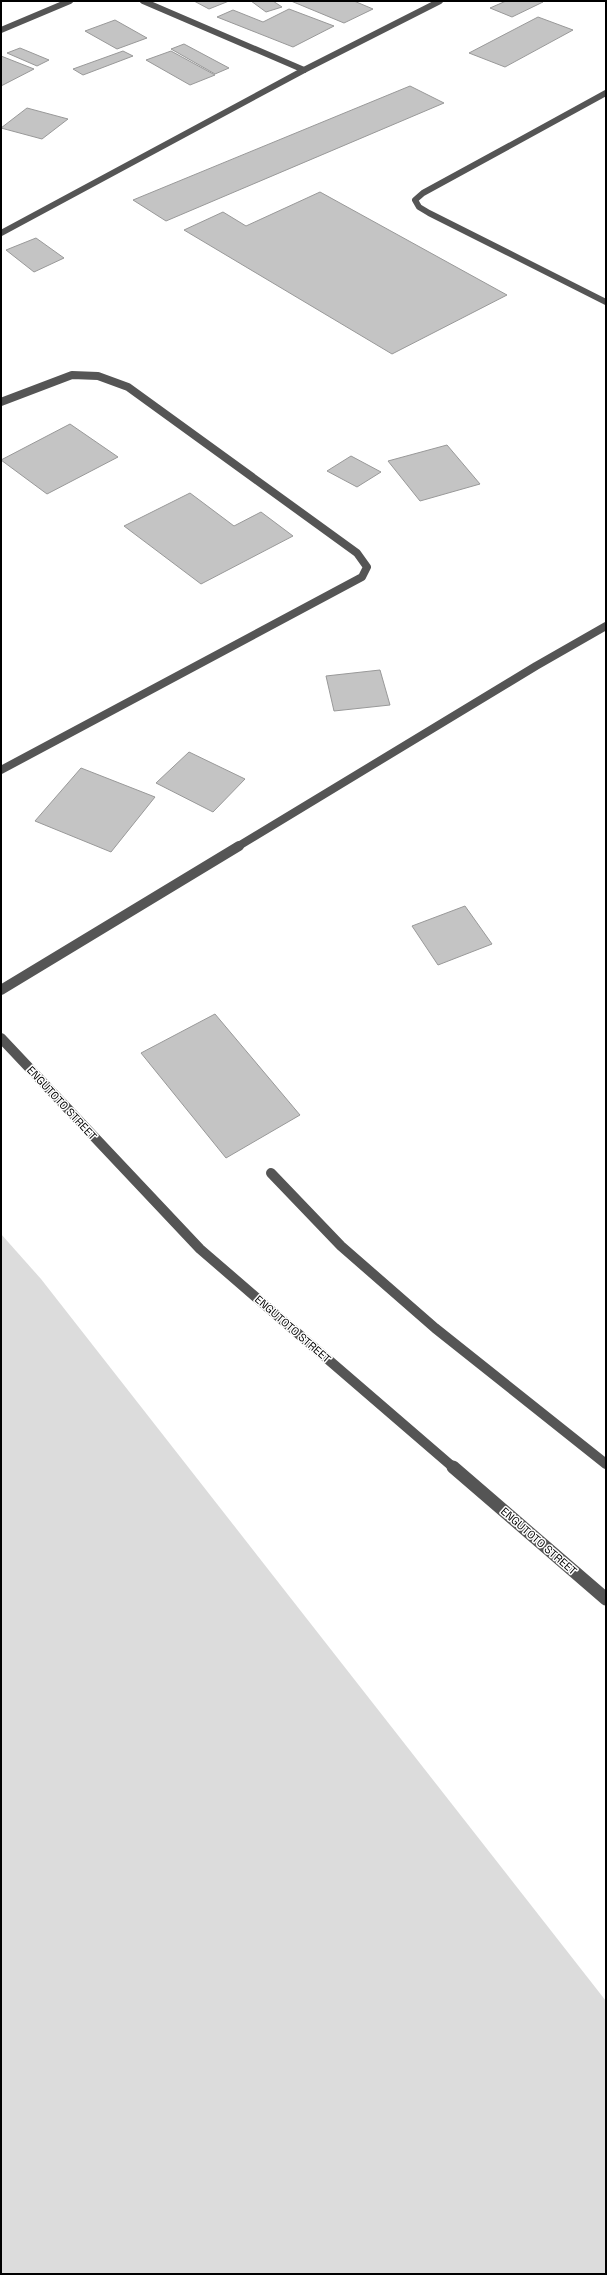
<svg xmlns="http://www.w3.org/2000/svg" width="607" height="2275" font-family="'Space Grotesk',sans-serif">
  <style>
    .green { fill: #dcdcdc }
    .building { fill: #c4c4c4; stroke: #999 }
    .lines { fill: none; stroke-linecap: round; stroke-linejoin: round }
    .minor-far3 { stroke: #555; stroke-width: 6 }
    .minor-far2 { stroke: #555; stroke-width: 8 }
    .minor-far1 { stroke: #555; stroke-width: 10 }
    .minor { stroke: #555; stroke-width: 13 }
    .labels { text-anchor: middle; stroke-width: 3; stroke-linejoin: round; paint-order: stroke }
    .street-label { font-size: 11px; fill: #000; stroke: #fff }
  </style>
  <rect width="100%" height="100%" fill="#fff"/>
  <polygon class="green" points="1,1234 41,1279 606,2001 606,2274 1,2274"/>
  <g class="building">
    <polygon points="194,1 229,1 209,9"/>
    <polygon points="251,1 273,1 282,7 266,12"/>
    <polygon points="291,1 354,1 373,9 344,23"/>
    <polygon points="506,1 540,1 543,2 512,17 490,8"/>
    <polygon points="289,9 334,26 293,47 217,17 233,10 263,22"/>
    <polygon points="538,17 573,30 505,67 469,53"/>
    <polygon points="115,20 147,38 117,49 85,31"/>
    <polygon points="184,44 229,68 215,74 171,49"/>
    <polygon points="20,48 49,60 37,66 7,53"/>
    <polygon points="123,51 133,56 83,75 73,69"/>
    <polygon points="171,51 215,75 190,85 146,60"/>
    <polygon points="1,56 34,69 1,86"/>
    <polygon points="410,86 444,103 166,221 133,200"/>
    <polygon points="27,108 68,119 42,139 1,128"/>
    <polygon points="320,192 507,295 392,354 184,230 223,212 246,226"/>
    <polygon points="36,238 64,258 34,272 6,250"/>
    <polygon points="70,424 118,457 47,494 1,460"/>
    <polygon points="447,445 480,484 420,501 388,461"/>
    <polygon points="351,456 381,472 357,487 327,471"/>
    <polygon points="190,493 234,526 261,512 293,536 201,584 124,526"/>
    <polygon points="380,670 390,705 334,711 326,676"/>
    <polygon points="189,752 245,779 213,812 156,783"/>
    <polygon points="81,768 155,797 111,852 35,821"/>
    <polygon points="465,906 492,944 438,965 412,926"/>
    <polygon points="215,1014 300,1115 226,1158 141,1053"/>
  </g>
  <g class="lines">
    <g class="minor-far3">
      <polyline points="143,1 304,70"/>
      <polyline points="1,30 70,1"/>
      <polyline points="606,93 423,193 415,200 419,207 429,213 606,302"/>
      <polyline points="1,233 304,70 440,1"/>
    </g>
    <g class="minor-far2">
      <polyline points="1,402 72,375 98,376 128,387 357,553 367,567 362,577 1,770"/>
      <polyline points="237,847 536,666 606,626"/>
    </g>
    <g class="minor-far1">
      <polyline points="1,990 239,846"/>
      <polyline points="1,1038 200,1249 454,1468"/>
      <polyline points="271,1173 341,1246 435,1328 606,1464"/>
    </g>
    <polyline class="minor" points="453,1467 606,1599"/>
  </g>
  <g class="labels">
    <g class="street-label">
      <text transform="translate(62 1103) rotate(47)" y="4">ENGUTOTO STREET</text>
      <text transform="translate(293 1329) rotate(41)" y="4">ENGUTOTO STREET</text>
      <text transform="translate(539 1541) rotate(41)" y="4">ENGUTOTO STREET</text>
    </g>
  </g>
  <rect width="607" height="2275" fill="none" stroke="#000000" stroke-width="4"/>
</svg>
